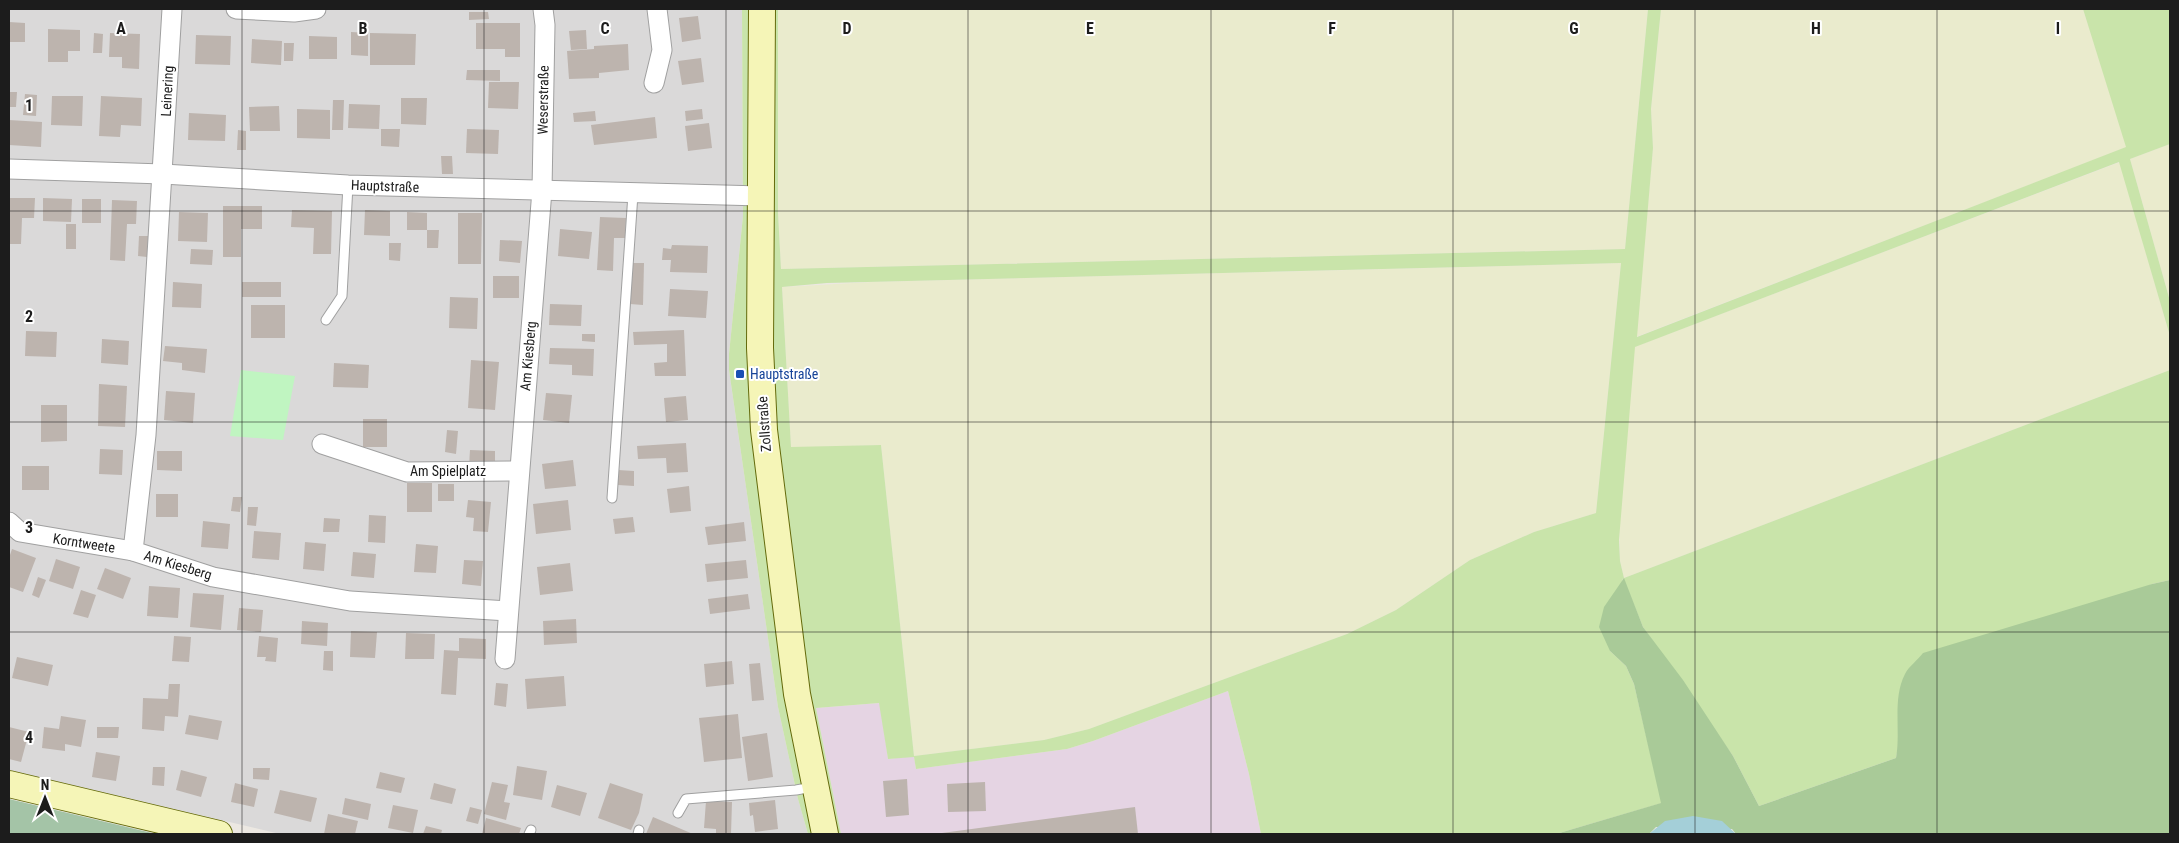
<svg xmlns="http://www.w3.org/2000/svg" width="2179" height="843" font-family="'Roboto Condensed',sans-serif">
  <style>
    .residential { fill: #dad9d9 }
    .industrial { fill: #e5d4e3 }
    .farmland { fill: #eaebcd }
    .grass { fill: #c9e4aa; fill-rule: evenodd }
    .forest { fill: #a9ca98 }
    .cemetery { fill: #a4c4a7 }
    .park { fill: #c0f5c1 }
    .water { fill: #a4cfd8 }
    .building { fill: #bdb4ae }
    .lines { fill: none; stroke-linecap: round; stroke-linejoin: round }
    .lane-casing { stroke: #a0a0a0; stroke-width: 11 }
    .street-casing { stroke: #a0a0a0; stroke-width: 21 }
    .secondary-casing { stroke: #646a0b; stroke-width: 28 }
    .lane { stroke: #fff; stroke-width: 9 }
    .street { stroke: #fff; stroke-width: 19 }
    .secondary { stroke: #f5f5b7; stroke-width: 26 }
    .grid { fill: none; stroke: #1c1c1c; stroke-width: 1; stroke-opacity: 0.55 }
    .transit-dot { fill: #1a4fb4; stroke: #fff; stroke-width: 2 }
    .labels { text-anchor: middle; stroke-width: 4; stroke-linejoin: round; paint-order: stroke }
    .street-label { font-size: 14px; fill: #1c1c1c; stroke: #fff }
    .transit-label { font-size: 14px; fill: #164399; stroke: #fff; text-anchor: start }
    .grid-label { font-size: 16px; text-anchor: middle; font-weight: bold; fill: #1c1c1c; stroke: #fff; stroke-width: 4; stroke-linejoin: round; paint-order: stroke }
  </style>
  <rect width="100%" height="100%" fill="#ece8e2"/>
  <polygon class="residential" points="9,9 742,9 743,216 729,354 729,370 778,707 798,799 808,834 280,834 9,770"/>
  <polygon class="industrial" points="1228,691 1249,774 1261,834 841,834 816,708 880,703 888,759 914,756 916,769 923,768 1067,749 1093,741"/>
  <g class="farmland">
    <polygon points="778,9 1648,9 1625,249 781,269 778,213"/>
    <polygon points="1661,9 2083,9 2127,147 1636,337 1653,148 1651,109"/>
    <polygon points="2170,144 2170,301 2130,159"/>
    <polygon points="2120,162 2170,336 2170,370 1624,578 1620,561 1619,524 1634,347"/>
    <polygon points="1621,263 1596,513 1534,532 1470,560 1396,610 1347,634 1089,729 1044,740 914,756 881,445 791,448 782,287 872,282"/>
  </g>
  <path class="grass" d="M742 9H778V213L781 269 1625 249 1648 9H1661L1651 109 1653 148 1637 337 2126 147 2083 9H2170V144L2130 159 2170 301V336L2119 162 1635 347 1619 540 1620 561 1624 578 2170 370V580L2152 584 1898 710 1899 742 1896 758 1759 806 1733 756 1643 627 1623 578 1610 651 1626 666 1634 684 1662 803 1556 834H1261L1249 774 1228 691 1093 741 1067 749 916 769 914 757 888 759 879 703 816 708 841 834H808L798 799 778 707 729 370V354L743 216ZM1621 263 1596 513 1534 532 1470 560 1396 610 1347 634 1089 729 1044 740 914 756 881 445 791 447 782 287 827 283Z"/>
  <path class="forest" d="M1624 578 1643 627 1683 680 1733 756 1759 806 1896 758C1901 731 1892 699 1905 674 1909 666 1918 660 1923 653L2152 584 2170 580V834H1736L1732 829 1656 827 1649 834H1556L1661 803 1634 684 1626 666 1610 651 1599 627 1604 607Z"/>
  <polygon class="cemetery" points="9,799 156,834 9,834"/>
  <polygon class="park" points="241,370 295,376 283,440 230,436"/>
  <polygon class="water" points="1693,816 1722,821 1736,834 1649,834 1665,821"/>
  <g class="building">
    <polygon points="469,12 488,12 489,19 469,20"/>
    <polygon points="698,16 701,39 682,42 679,18"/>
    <polygon points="9,22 25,23 25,42 9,42"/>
    <polygon points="476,23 520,23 520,57 505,57 505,49 476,49"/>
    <polygon points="48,29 80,30 80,51 68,51 68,62 48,62"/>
    <polygon points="586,30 587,49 571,50 569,31"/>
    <polygon points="351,32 368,33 368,56 351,55"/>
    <polygon points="94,33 103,34 102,53 93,53"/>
    <polygon points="110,33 140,34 139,69 122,68 122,57 109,57"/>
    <polygon points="370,33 416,34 415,65 370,65"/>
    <polygon points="196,35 231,36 230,65 195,64"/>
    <polygon points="309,36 337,37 337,59 309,59"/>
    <polygon points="252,39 282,41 281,65 251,63"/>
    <polygon points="284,43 294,43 293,61 284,61"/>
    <polygon points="628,44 629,70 599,73 599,78 569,79 567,51 594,49 594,46"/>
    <polygon points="701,58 704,82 682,85 678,61"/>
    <polygon points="467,70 500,70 500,81 466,80"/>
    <polygon points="489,82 519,82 518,109 488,108"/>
    <polygon points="9,92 17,92 16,107 9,107"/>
    <polygon points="25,94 37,95 36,116 23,115"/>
    <polygon points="52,96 83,96 82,126 51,125"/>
    <polygon points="101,96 142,98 141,126 121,125 120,137 99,136"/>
    <polygon points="401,98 427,98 426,125 401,124"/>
    <polygon points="333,100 344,100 343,130 332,130"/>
    <polygon points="349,104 380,105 379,129 348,128"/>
    <polygon points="279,106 280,131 250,131 249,107"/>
    <polygon points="297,109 330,110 330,139 297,138"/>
    <polygon points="702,109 703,119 686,121 685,111"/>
    <polygon points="595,111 596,121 574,122 573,113"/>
    <polygon points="189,113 226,115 225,141 188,140"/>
    <polygon points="655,117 657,138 594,145 591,125"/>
    <polygon points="9,120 42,122 41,147 9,145"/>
    <polygon points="709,123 712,148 688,151 685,126"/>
    <polygon points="381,129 400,129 399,147 381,146"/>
    <polygon points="467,129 499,130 498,154 466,153"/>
    <polygon points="238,130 246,131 246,150 237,150"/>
    <polygon points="441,156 452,156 453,174 442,174"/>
    <polygon points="9,198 35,198 34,218 22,218 21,244 9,244"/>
    <polygon points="43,198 72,199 71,222 43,221"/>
    <rect x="82" y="199" width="19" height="24"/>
    <polygon points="112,200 137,201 136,224 127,224 125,261 110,260"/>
    <polygon points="223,206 262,206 262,229 241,229 241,257 223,257"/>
    <polygon points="292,210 332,211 331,254 313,254 314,228 291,227"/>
    <polygon points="365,210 390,211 390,236 364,235"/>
    <polygon points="179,212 208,213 207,242 178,241"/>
    <polygon points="407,212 427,213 427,230 407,230"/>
    <polygon points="458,213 482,213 481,264 458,264"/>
    <polygon points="600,217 626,218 625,238 614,238 613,271 597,270"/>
    <rect x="66" y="224" width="10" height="25"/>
    <polygon points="560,229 592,232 589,259 558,256"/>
    <polygon points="427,230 439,230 438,248 427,248"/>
    <polygon points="139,236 148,236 147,257 138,256"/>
    <polygon points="500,240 522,241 520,263 499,261"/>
    <polygon points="389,243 401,243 400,261 389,260"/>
    <polygon points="672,245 708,246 707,273 670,272 671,260 662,260 663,248 671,249"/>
    <polygon points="191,249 213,250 212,265 190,264"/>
    <polygon points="632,263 644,263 643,305 630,304"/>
    <rect x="493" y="276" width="26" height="22"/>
    <polygon points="173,282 202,284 201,308 172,307"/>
    <rect x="242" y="282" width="39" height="15"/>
    <polygon points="670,289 708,291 706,318 668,316"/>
    <polygon points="450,297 478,298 477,329 449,328"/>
    <polygon points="550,304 582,305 581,326 549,325"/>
    <rect x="251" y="305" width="34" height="33"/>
    <polygon points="684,330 686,376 655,376 654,363 667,362 667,344 634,345 633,332"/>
    <polygon points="26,331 57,332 56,357 25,356"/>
    <polygon points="582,334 595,334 595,342 582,341"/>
    <polygon points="102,339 129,341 128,365 101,363"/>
    <polygon points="165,346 207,349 205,373 182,370 182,363 163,361"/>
    <polygon points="550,348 594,349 593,376 572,375 572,365 549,364"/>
    <polygon points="471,360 499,362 495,410 468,408"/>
    <polygon points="334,363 369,365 368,388 333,387"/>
    <polygon points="99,384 127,386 125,427 98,426"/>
    <polygon points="166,391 195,393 193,423 164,420"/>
    <polygon points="546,393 572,395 569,423 543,420"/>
    <polygon points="686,396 688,420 666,422 664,398"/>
    <polygon points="41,405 67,405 67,441 41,442"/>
    <rect x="363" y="419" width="24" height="28"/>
    <polygon points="447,430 458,431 456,454 445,452"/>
    <polygon points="686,443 688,472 667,473 666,458 638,459 637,446"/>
    <polygon points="100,449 123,450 122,475 99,474"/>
    <polygon points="470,450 495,451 495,468 469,467"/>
    <polygon points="157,451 182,451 182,471 157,470"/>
    <polygon points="573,460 576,486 545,489 542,464"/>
    <rect x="22" y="466" width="27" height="24"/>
    <polygon points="618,470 634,471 634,486 618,485"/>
    <rect x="407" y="483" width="25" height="29"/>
    <rect x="438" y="484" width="16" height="17"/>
    <polygon points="689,486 691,511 670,513 667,489"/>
    <rect x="156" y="494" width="22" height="23"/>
    <polygon points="233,497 242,497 240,512 231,511"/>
    <polygon points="468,500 491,502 488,532 473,531 474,518 466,517"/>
    <polygon points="568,500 571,530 536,534 533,504"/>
    <polygon points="248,507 258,507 256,526 247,525"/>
    <polygon points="369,515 386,516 385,543 368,542"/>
    <polygon points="633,517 635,532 615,534 613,519"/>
    <polygon points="324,518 340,519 339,532 323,532"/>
    <polygon points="203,521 230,524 228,549 201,547"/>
    <polygon points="744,522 746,541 708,545 705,527"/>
    <polygon points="254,531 281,533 279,560 252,558"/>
    <polygon points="305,542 326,544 324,571 303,569"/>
    <polygon points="416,544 438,546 436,573 414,572"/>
    <polygon points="12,549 36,558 23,592 9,587 9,558"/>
    <polygon points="353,552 376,554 374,578 351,576"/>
    <polygon points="56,559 80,567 73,589 49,581"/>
    <polygon points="464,560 483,561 481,586 462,584"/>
    <polygon points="746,560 748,578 707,582 705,564"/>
    <polygon points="570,563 573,591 540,595 537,567"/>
    <polygon points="105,568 131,578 123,599 97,589"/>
    <polygon points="38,577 46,580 39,598 32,595"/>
    <polygon points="149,586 180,588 178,618 147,616"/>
    <polygon points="81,590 96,595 88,618 73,614"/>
    <polygon points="193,593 224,595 221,630 190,627"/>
    <polygon points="748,594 750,609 710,614 708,599"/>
    <polygon points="239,608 263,610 261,632 237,630"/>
    <polygon points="576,619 577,643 544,645 543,621"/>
    <polygon points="302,621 328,623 327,646 301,644"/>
    <polygon points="351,631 377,632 375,658 350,657"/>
    <polygon points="406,633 435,634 434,659 405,659"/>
    <polygon points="174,636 191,637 189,662 172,661"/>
    <polygon points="259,636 278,638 276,662 265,661 266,657 257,657"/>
    <polygon points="459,638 486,639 486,659 458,658 456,695 441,694 444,650 459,651"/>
    <polygon points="324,651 333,651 333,671 323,670"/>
    <polygon points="17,657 53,665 48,686 12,678"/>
    <polygon points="732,661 734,684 706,687 704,664"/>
    <polygon points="760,663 764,700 752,701 749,664"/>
    <polygon points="564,676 566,706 527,709 525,679"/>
    <polygon points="496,683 508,684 506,707 494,705"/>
    <polygon points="169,684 180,684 178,717 165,716 164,731 142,729 143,698 168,699"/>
    <polygon points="738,714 742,758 704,762 699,718"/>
    <polygon points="189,715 222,721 218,740 185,734"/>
    <polygon points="61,716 86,720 81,747 65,744 65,751 42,748 44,727 59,729"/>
    <polygon points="9,727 29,732 21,762 9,759"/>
    <polygon points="97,727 119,727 118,738 97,738"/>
    <polygon points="767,733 773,777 748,781 742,737"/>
    <polygon points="96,752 120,756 116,781 92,777"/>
    <polygon points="517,766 547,771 542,800 513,795"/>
    <polygon points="153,767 165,767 164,786 152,785"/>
    <polygon points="253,768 270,768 269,780 253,779"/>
    <polygon points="181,770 207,777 201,797 176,790"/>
    <polygon points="380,772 405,778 401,793 376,788"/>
    <polygon points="907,779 909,815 886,817 883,781"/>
    <polygon points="492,782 508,785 504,802 510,803 506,820 484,814"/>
    <polygon points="985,782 986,811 948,812 947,784"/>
    <polygon points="235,783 258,789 254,807 231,802"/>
    <polygon points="434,783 456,789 452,804 430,799"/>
    <polygon points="610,783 643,794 639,813 631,830 598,818"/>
    <polygon points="557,785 587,793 580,816 551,807"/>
    <polygon points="280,790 317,798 311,822 274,813"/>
    <polygon points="345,798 371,804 368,820 342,814"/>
    <polygon points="775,800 778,829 755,832 753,815 750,816 749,803"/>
    <polygon points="706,801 732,802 731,834 716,834 716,829 704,828"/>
    <polygon points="393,805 418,810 413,833 388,828"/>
    <polygon points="470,807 482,810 478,824 466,821"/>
    <polygon points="1135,807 1138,834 942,834 942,833"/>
    <polygon points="328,814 358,821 355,834 324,834"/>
    <polygon points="653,817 693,834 646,834"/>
    <polygon points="486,818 521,828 519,834 482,834"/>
    <polygon points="426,826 442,830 441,834 423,834"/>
  </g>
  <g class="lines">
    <defs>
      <g id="lane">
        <polyline points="326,320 342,296 348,185"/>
        <polyline points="612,498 633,194"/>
        <polyline points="678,813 686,799 796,790 813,787"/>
        <polyline points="529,834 531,830"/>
        <polyline points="638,834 639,830"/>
      </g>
      <g id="street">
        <polyline points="172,9 146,435 133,551 213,577 350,601 508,611"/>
        <polyline points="236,9 294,12 316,9"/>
        <polyline points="654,83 662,50 657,9"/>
        <polyline points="9,169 163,174 348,185 761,196"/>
        <polyline points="322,444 407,472 518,471"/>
        <polyline points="9,522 20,532 133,551"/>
        <polyline points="505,659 542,190 545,25 543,9"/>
      </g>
      <g id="secondary">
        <polyline points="762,9 760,348 764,430 797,694 825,834"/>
        <polyline points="9,784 219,834"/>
      </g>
    </defs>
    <use href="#lane" class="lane-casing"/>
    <use href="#street" class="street-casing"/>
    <use href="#secondary" class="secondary-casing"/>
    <use href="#lane" class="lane"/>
    <use href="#street" class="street"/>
    <use href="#secondary" class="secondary"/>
  </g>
  <path class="grid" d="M242 9V834M484 9V834M726 9V834M968 9V834M1211 9V834M1453 9V834M1695 9V834M1937 9V834M9 211H2170M9 422H2170M9 632H2170"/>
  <rect class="transit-dot" x="735" y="369" width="10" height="10" rx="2.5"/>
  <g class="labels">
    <g class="street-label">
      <text transform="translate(167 91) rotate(-87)" y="5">Leinering</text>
      <text transform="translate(543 100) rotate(-89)" y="5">Weserstraße</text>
      <text transform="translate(385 186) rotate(2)" y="5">Hauptstraße</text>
      <text transform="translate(528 356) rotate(-85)" y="5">Am Kiesberg</text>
      <text transform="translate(764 424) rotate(-94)" y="5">Zollstraße</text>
      <text x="448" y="476">Am Spielplatz</text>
      <text transform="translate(84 543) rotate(9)" y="5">Korntweete</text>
      <text transform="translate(178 565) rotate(17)" y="5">Am Kiesberg</text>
    </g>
    <g class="transit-label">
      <text x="750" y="379">Hauptstraße</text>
    </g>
  </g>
  <g class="grid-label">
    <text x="121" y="34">A</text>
    <text x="363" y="34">B</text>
    <text x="605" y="34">C</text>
    <text x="847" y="34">D</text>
    <text x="1090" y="34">E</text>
    <text x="1332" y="34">F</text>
    <text x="1574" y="34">G</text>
    <text x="1816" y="34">H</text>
    <text x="2058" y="34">I</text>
    <text x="29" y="111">1</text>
    <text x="29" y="322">2</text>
    <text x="29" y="533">3</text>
    <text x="29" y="743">4</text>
  </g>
  <rect width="2179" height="843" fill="none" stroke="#1c1c1c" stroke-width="20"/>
  <g transform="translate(45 798)" stroke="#ffffff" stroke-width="4" paint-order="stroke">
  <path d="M0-4L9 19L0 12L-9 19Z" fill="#1c1c1c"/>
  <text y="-8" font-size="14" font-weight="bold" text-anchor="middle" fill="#1c1c1c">N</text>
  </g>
</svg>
